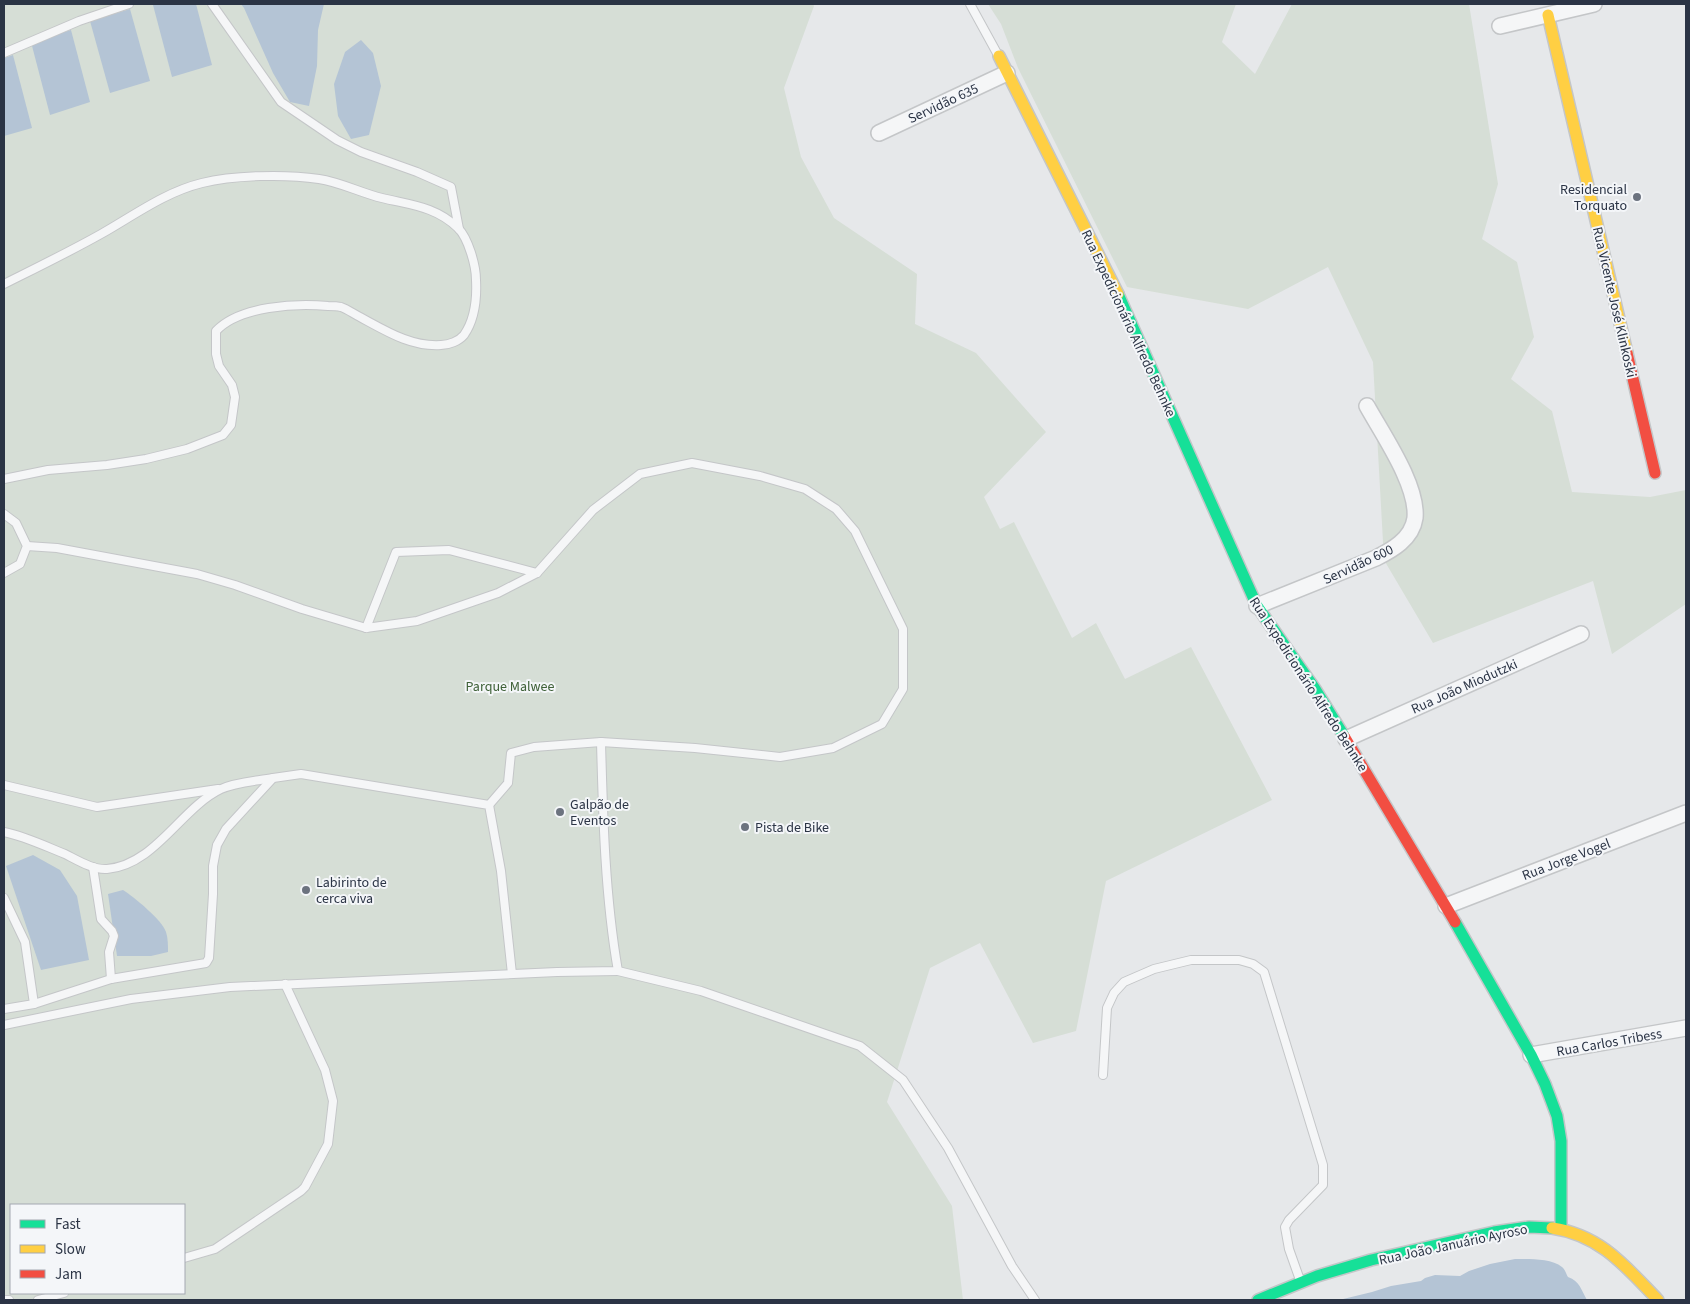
<svg xmlns="http://www.w3.org/2000/svg" width="1690" height="1304" font-family="'Source Sans 3',sans-serif">
  <style>
    .green { fill: #d6ded6; fill-rule: evenodd }
    .water { fill: #b4c4d5 }
    .lines { fill: none; stroke-linecap: round; stroke-linejoin: round }
    .lane-casing { stroke: #c4c6c8; stroke-width: 10 }
    .street-casing { stroke: #c4c6c8; stroke-width: 18 }
    .fast-casing { stroke: #c4c6c8; stroke-width: 14 }
    .slow-casing { stroke: #c4c6c8; stroke-width: 14 }
    .jam-casing { stroke: #c4c6c8; stroke-width: 14 }
    .lane { stroke: #f5f6f7; stroke-width: 8 }
    .street { stroke: #f5f6f7; stroke-width: 15 }
    .fast { stroke: #16e098; stroke-width: 11 }
    .slow { stroke: #ffcf43; stroke-width: 11 }
    .jam { stroke: #f24e42; stroke-width: 11 }
    .poi-dot { fill: #6c737f; stroke: #f4f6f9; stroke-width: 2 }
    .labels { text-anchor: middle; stroke-width: 4; stroke-linejoin: round; paint-order: stroke }
    .street-label { font-size: 14px; fill: #2b3445; stroke: #f4f6f9 }
    .poi-label { font-size: 14px; fill: #2b3445; stroke: #f4f6f9; text-anchor: start }
    .park-label { font-size: 14px; fill: #3f6138; stroke: #f4f6f9 }
  </style>
  <rect width="100%" height="100%" fill="#e6e8ea"/>
  <g class="green">
    <path d="M4 4H813L814 6 784 88 801 157 834 218 917 274 915 324 976 353 1046 432 984 497 1000 529 1014 522 1072 638 1096 623 1125 679 1191 647 1272 800 1106 881 1076 1031 1033 1043 980 943 930 968 887 1102 952 1206 963 1300H4ZM11 1205H184V1293H11Z"/>
    <polygon points="988,4 1236,4 1222,42 1255,74 1292,4 1469,4 1498,184 1482,239 1517,262 1534,337 1511,379 1552,411 1572,492 1650,497 1686,490 1686,604 1612,654 1593,581 1433,643 1384,560 1373,362 1328,267 1248,309 1127,287 1018,68 1001,24"/>
  </g>
  <g class="water">
    <polygon points="155,4 196,4 212,65 172,77 153,5"/>
    <polygon points="241,4 324,4 318,30 317,66 309,106 290,102 273,73 244,8"/>
    <polygon points="130,9 150,81 110,93 90,21"/>
    <polygon points="71,30 90,102 50,115 31,42"/>
    <polygon points="361,40 373,53 381,86 369,135 351,139 338,116 334,84 345,52"/>
    <polygon points="13,55 32,128 4,136 4,58"/>
    <polygon points="33,855 60,870 77,896 89,960 41,970 6,866"/>
    <path d="M123 890C134 897 162 920 166 932 168 938 168 946 168 952L151 956H117L108 894Z"/>
    <path d="M1515 1259C1529 1259 1551 1258 1562 1267 1565 1269 1566 1274 1568 1277 1580 1281 1581 1290 1587 1300H1339L1372 1292 1391 1286 1421 1281 1425 1278 1435 1275 1460 1276 1469 1271 1490 1264Z"/>
  </g>
  <g class="lines">
    <defs>
      <g id="lane">
        <polyline points="212,4 281,102 337,140 361,152 417,172 451,187 459,229"/>
        <polyline points="970,4 998,55"/>
        <polyline points="4,53 79,21 129,4"/>
        <path d="M4 284C36 268 69 252 101 234 133 216 165 192 202 183 234 175 286 174 319 179 340 182 361 193 382 198 410 205 435 206 458 228 468 238 476 265 476 280 477 299 475 319 464 335 459 341 449 345 441 345 411 347 386 331 360 317 354 314 347 309 341 307 337 306 332 306 328 306 296 303 239 306 216 331V354L219 366 232 385 235 397 231 425 223 435 187 449 146 459 107 465 48 470 4 479"/>
        <polyline points="4,514 16,523 27,546 20,564 4,573"/>
        <polyline points="27,546 57,548 197,574 235,585 302,609 366,628 417,621 498,593 537,573 593,510 640,474 692,463 760,476 805,489 836,509 855,531 903,629 903,689 882,724 833,748 780,757 695,748 601,742 534,747 511,753 508,783 489,805"/>
        <polyline points="366,628 396,552 449,550 537,573"/>
        <polyline points="4,785 97,807 218,789"/>
        <path d="M4 832C24 836 45 846 65 854 77 860 93 870 107 869 155 865 181 808 221 789 236 782 257 781 273 778"/>
        <polyline points="93,867 101,919 112,931 114,936 109,952 111,979"/>
        <polyline points="4,898 25,942 34,1004 4,1009"/>
        <polyline points="618,971 701,991 860,1046 903,1080 948,1148 1012,1266 1035,1300"/>
        <polyline points="34,1004 111,979 206,963 209,958 213,894 213,866 217,845 226,829 273,778 301,774 489,805 501,871 512,974"/>
        <path d="M4 1025 131 999 230 987 557 972 618 971C605 896 603 818 601 742"/>
        <polyline points="1103,1075 1107,1008 1114,993 1124,982 1154,969 1191,960 1239,960 1253,964 1264,972 1323,1165 1323,1185 1289,1220 1285,1227 1289,1249 1300,1280"/>
        <polyline points="184,1258 215,1249 301,1191 305,1187 328,1144 333,1101 325,1070 285,984"/>
        <polyline points="4,1300 9,1300"/>
        <polyline points="38,1300 64,1293"/>
      </g>
      <g id="street">
        <polyline points="1500,26 1594,4"/>
        <polyline points="879,133 1007,73"/>
        <path d="M1257 606 1376 558C1392 550 1412 539 1415 518 1418 485 1383 435 1367 406"/>
        <polyline points="1346,739 1581,634"/>
        <polyline points="1446,906 1686,813"/>
        <polyline points="1531,1055 1686,1028"/>
      </g>
      <g id="fast">
        <polyline points="1118,294 1257,606 1315,689 1344,736"/>
        <polyline points="1455,922 1531,1055 1545,1084 1557,1116 1561,1141 1561,1228"/>
        <polyline points="1258,1300 1317,1276 1371,1260 1494,1232 1529,1227 1552,1228"/>
      </g>
      <g id="slow">
        <polyline points="1548,15 1627,353"/>
        <polyline points="999,56 1118,294"/>
        <path d="M1552 1228C1601 1235 1626 1267 1658 1300"/>
      </g>
      <g id="jam">
        <polyline points="1627,353 1655,473"/>
        <polyline points="1344,736 1455,922"/>
      </g>
    </defs>
    <use href="#lane" class="lane-casing"/>
    <use href="#street" class="street-casing"/>
    <use href="#fast" class="fast-casing"/>
    <use href="#slow" class="slow-casing"/>
    <use href="#jam" class="jam-casing"/>
    <use href="#lane" class="lane"/>
    <use href="#street" class="street"/>
    <use href="#fast" class="fast"/>
    <use href="#slow" class="slow"/>
    <use href="#jam" class="jam"/>
  </g>
  <g class="poi-dot">
    <circle cx="1637" cy="197" r="5"/>
    <circle cx="560" cy="812" r="5"/>
    <circle cx="745" cy="827" r="5"/>
    <circle cx="306" cy="890" r="5"/>
  </g>
  <g class="labels">
    <g class="street-label">
      <text transform="translate(943 103) rotate(-25)" y="5">Servidão 635</text>
      <text transform="translate(1615 302) rotate(77)" y="5">Rua Vicente José Klinkoski</text>
      <text transform="translate(1129 323) rotate(65)" y="5">Rua Expedicionário Alfredo Behnke</text>
      <text transform="translate(1358 564) rotate(-25)" y="5">Servidão 600</text>
      <text transform="translate(1309 684) rotate(57)" y="5">Rua Expedicionário Alfredo Behnke</text>
      <text transform="translate(1464 686) rotate(-24)" y="5">Rua João Miodutzki</text>
      <text transform="translate(1566 859) rotate(-21)" y="5">Rua Jorge Vogel</text>
      <text transform="translate(1609 1042) rotate(-10)" y="5">Rua Carlos Tribess</text>
      <text transform="translate(1453 1244) rotate(-12)" y="5">Rua João Januário Ayroso</text>
    </g>
    <g class="poi-label">
      <text x="1627" y="194" text-anchor="end">Residencial<tspan x="1627" dy="16">Torquato</tspan></text>
      <text x="570" y="809">Galpão de<tspan x="570" dy="16">Eventos</tspan></text>
      <text x="755" y="832">Pista de Bike</text>
      <text x="316" y="887">Labirinto de<tspan x="316" dy="16">cerca viva</tspan></text>
    </g>
    <g class="park-label">
      <text x="510" y="691">Parque Malwee</text>
    </g>
  </g>
  <rect width="1690" height="1304" fill="none" stroke="#2b3445" stroke-width="10"/>
  <rect x="10" y="1204" width="175" height="90" fill="#f4f6f9" stroke="#a4a8b1"/>
  <rect x="20" y="1220" width="25" height="8" fill="#16e098" stroke="#a4a8b1"/>
  <text x="55" y="1229" font-size="15" fill="#2b3445">Fast</text>
  <rect x="20" y="1245" width="25" height="8" fill="#ffcf43" stroke="#a4a8b1"/>
  <text x="55" y="1254" font-size="15" fill="#2b3445">Slow</text>
  <rect x="20" y="1270" width="25" height="8" fill="#f24e42" stroke="#a4a8b1"/>
  <text x="55" y="1279" font-size="15" fill="#2b3445">Jam</text>
</svg>
